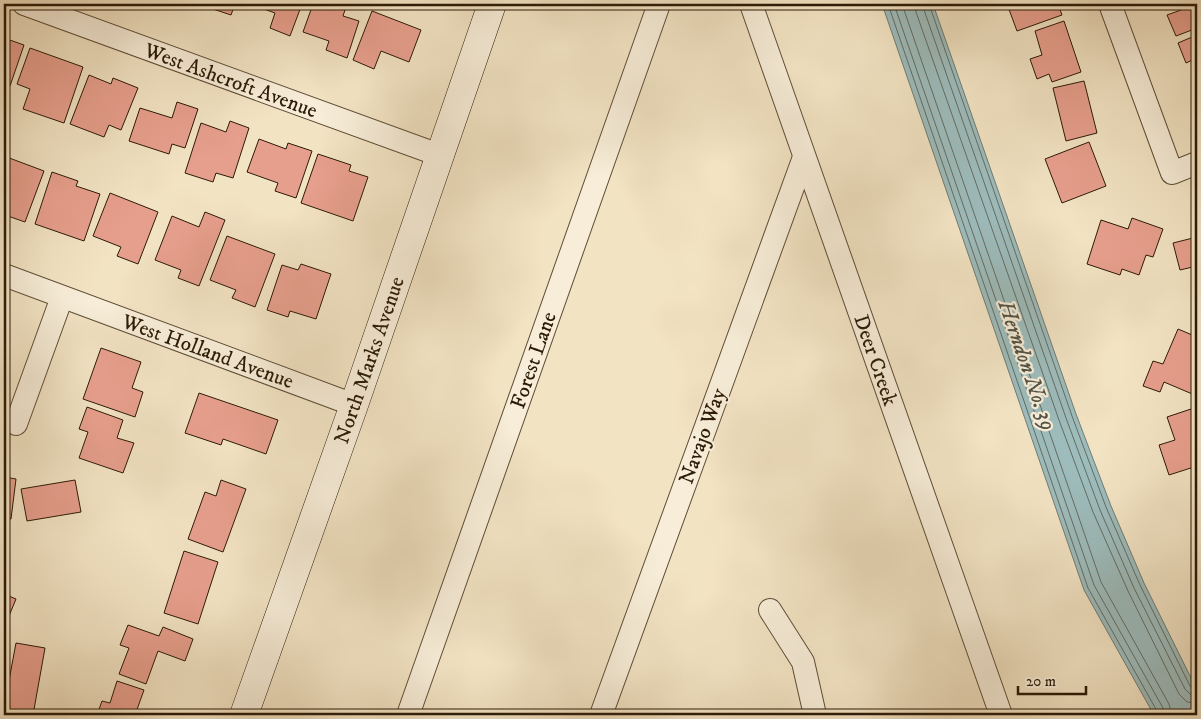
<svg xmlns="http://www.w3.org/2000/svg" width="1201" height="719" font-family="'IM FELL DW Pica',serif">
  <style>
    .water { fill: #9dbcbc; stroke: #707c74 }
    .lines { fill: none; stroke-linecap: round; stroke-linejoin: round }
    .shore { stroke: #646c62; stroke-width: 1 }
    .building { fill: #e79f8d; stroke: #2c1b07 }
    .minor-casing { stroke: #5e4d36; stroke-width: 24 }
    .secondary-casing { stroke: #2c1b07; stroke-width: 29 }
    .minor { stroke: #f7edd8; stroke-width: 22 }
    .secondary { stroke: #f7edd8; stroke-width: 28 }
    .labels { text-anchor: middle; stroke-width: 4.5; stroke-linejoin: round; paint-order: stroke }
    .street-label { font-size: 21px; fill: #2c1b07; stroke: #f7edd8 }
    .water-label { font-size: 22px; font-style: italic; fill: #545346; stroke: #f7edd8 }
  </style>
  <rect width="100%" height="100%" fill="#f2e3c3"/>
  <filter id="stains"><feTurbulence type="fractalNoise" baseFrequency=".004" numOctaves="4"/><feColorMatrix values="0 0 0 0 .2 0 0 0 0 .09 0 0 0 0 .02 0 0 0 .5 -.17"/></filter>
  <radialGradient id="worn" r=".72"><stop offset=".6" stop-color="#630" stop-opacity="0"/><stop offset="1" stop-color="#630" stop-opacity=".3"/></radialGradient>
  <polygon class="water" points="882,4 933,4 1076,414 1111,506 1144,583 1197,690 1197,715 1154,715 1084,590"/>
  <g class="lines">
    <g class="shore">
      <polyline points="888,4 1088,588 1157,711 1158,715"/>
      <polyline points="894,4 1094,585 1163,708 1164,715"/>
      <polyline points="902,4 1101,582 1169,704 1172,715"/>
      <polyline points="915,4 916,12 1059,420 1093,512 1128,591 1179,694 1187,702 1197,703"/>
      <polyline points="922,4 1066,418 1100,510 1134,588 1185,689 1190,694 1197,696"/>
      <polyline points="929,4 1072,416 1106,507 1140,585 1190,686 1193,689 1197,690"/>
    </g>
  </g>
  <g class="building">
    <polygon points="209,4 235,4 231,15 207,7"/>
    <polygon points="250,4 302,4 290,36 270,28 275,13"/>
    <polygon points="313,4 347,4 343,16 359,21 347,58 326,50 329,41 303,32"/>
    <polygon points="1007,4 1058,4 1062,15 1017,31"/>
    <polygon points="1178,4 1197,4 1197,28 1176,36 1167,15 1181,10"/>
    <polygon points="372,11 421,30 409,62 381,51 374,69 353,60"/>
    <polygon points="1064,21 1081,72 1052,82 1049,74 1037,79 1030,59 1042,55 1035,31"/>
    <polygon points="1197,35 1197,58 1186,63 1178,43"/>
    <polygon points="4,38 24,45 10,86 4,84 6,73 4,72"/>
    <polygon points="30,48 83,67 64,123 23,109 30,89 17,84"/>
    <polygon points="89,75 111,84 113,78 138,88 121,130 109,125 104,137 70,124"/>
    <polygon points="1084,81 1097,133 1066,141 1053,88"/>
    <polygon points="177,102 198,109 185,148 172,144 169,154 129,141 140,108 172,118"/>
    <polygon points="230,121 249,128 233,178 216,173 213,182 185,173 201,123 226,132"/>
    <polygon points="259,139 286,149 288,143 312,151 296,198 275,191 278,183 247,172"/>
    <polygon points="1089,142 1106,186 1062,203 1045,159"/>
    <polygon points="318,154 351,165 349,171 368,177 353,221 301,203"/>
    <polygon points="4,156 44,171 25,222 5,215 9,205 4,203"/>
    <polygon points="52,172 78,181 76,186 100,194 84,241 35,224"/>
    <polygon points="110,193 158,212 138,264 117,256 121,247 93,236"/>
    <polygon points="205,212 225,220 199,286 178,278 181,270 155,260 172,216 199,227"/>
    <polygon points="1132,218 1163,229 1153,257 1146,255 1139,275 1122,269 1120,275 1087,264 1101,220 1128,229"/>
    <polygon points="227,236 275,254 255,307 232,298 236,290 210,280"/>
    <polygon points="1197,237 1197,266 1180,270 1173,243"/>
    <polygon points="301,264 331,274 316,319 290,311 288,317 267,310 282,265 298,270"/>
    <polygon points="1178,329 1197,337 1196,373 1197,374 1197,396 1164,382 1160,392 1143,386 1153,361 1163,364"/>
    <polygon points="101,348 141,362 132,388 143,392 135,417 83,399"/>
    <polygon points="199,393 278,420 266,454 223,439 221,445 185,433"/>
    <polygon points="87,407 123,420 117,438 134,443 123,473 79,458 88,432 79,429"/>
    <polygon points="1197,407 1197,466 1169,475 1159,445 1175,440 1167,417"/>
    <polygon points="4,477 16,479 11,519 4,519"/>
    <polygon points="75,480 81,512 27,521 21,489"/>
    <polygon points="221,480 246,489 223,552 188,539 205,492 216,496"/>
    <polygon points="184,551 218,562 198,624 164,613"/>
    <polygon points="4,594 16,599 4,628"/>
    <polygon points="128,625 159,636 163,627 193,639 185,661 158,651 146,684 119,674 129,648 120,645"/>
    <polygon points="16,643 45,648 33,715 22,715 4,712 4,691 7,691"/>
    <polygon points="117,681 144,690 135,715 97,715 102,701 110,703"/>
  </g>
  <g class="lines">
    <defs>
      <g id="minor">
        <polyline points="24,4 439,155"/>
        <polyline points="751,4 1001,715"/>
        <polyline points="1110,4 1172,173 1197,163"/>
        <polyline points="4,275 354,405"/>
        <polyline points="16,424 62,297"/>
        <polyline points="770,610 803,662 815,715"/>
        <polyline points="408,715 659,4"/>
        <polyline points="601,715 804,157"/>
      </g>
      <polyline id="secondary" points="244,715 354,405 492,4"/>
    </defs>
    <use href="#minor" class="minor-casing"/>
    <use href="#secondary" class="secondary-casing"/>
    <use href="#minor" class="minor"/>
    <use href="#secondary" class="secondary"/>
  </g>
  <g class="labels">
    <g class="street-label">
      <text transform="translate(231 80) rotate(20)" y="7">West Ashcroft Avenue</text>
      <text transform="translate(208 351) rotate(20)" y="7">West Holland Avenue</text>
      <text transform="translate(369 360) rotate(-71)" y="7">North Marks Avenue</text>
      <text transform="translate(533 360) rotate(-71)" y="7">Forest Lane</text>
      <text transform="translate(876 360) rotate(71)" y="7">Deer Creek</text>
      <text transform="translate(702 436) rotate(-70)" y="7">Navajo Way</text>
    </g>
    <g class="water-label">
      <text transform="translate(1028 365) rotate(71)" y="8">Herndon No. 39</text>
    </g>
  </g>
  <rect width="1201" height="719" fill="none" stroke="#f2e3c3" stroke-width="20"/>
  <rect x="5" y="5" width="1191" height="709" fill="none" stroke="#2c1b07" stroke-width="2.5"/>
  <rect x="10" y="10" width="1181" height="699" fill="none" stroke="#2c1b07"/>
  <path d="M1018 686v8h68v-8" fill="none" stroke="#2c1b07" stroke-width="2.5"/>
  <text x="1026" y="686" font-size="15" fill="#2c1b07" stroke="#f7edd8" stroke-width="4" paint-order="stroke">20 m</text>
  <rect width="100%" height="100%" filter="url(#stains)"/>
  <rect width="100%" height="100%" fill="url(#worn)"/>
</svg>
